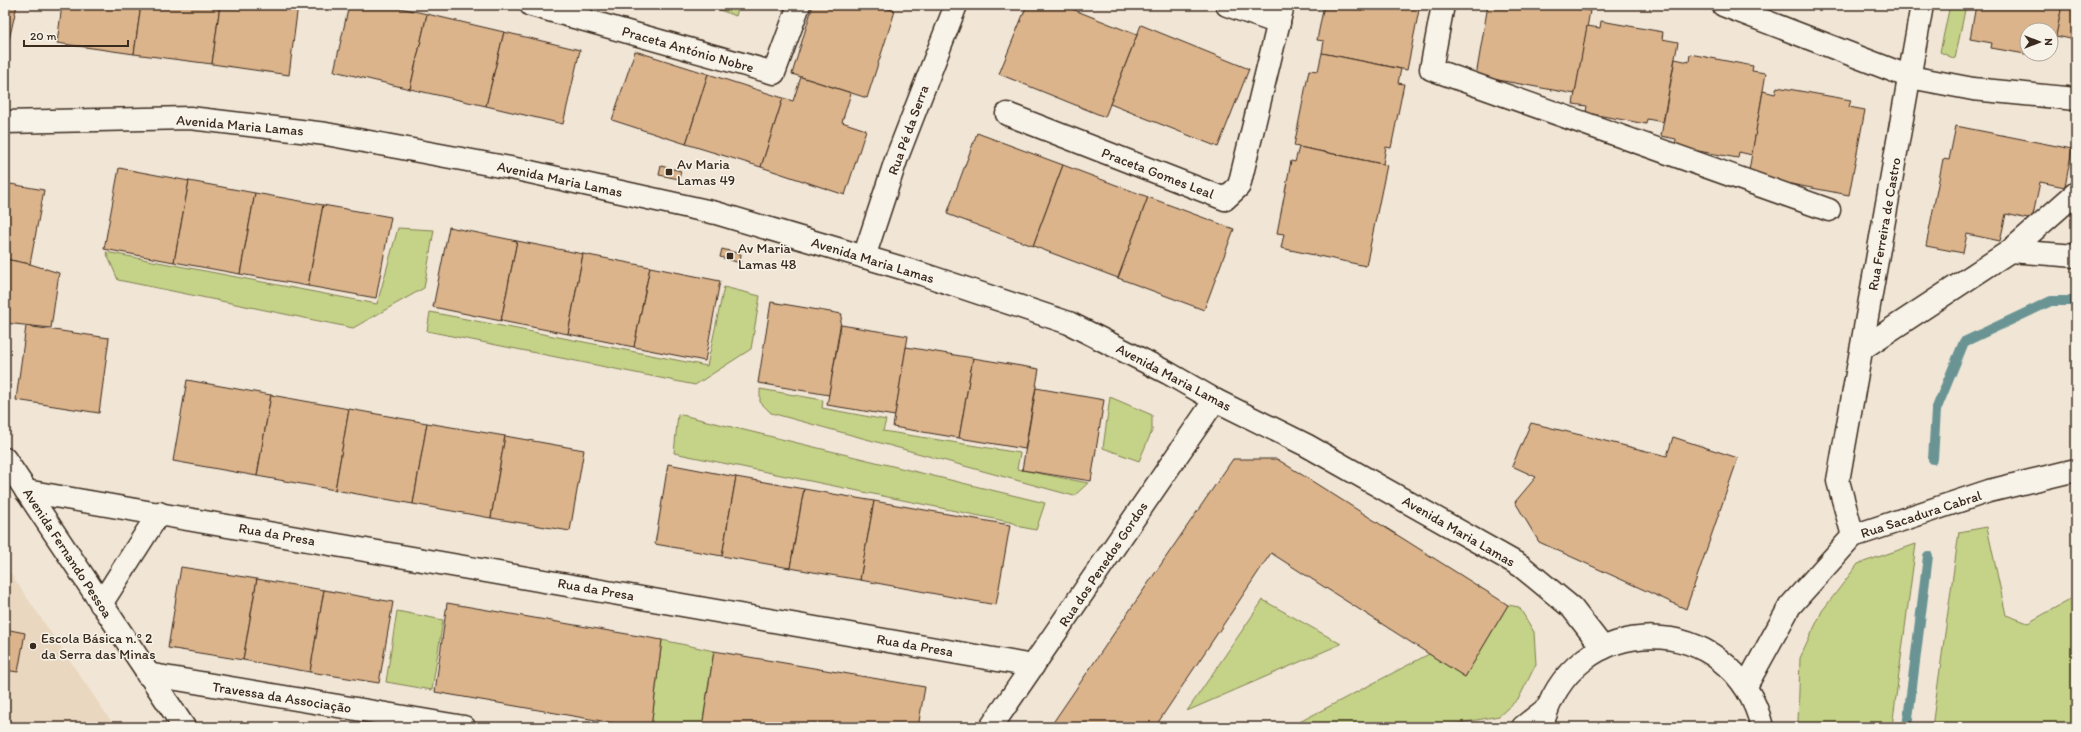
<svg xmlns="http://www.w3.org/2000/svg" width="2081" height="732" font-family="Itim,sans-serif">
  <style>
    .built { fill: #ead7c0 }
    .green { fill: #c4d387; stroke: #807e52 }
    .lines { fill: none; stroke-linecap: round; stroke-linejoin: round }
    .stream { stroke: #6a9494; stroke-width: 10 }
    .building { fill: #dbb48c; stroke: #3b2a1e }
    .minor-casing { stroke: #3b2a1e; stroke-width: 25 }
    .minor { stroke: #f7f3e8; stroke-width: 22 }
    .poi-dot { fill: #3b2a1e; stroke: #f7f3e8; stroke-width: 1.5 }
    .labels { text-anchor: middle; stroke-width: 3; stroke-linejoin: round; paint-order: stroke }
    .street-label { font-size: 14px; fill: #3b2a1e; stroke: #f7f3e8 }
    .poi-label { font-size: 14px; fill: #3b2a1e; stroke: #f7f3e8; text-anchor: start }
  </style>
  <rect width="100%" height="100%" fill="#f1e6d6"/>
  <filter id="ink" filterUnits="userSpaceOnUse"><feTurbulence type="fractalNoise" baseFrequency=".025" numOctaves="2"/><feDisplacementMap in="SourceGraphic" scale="8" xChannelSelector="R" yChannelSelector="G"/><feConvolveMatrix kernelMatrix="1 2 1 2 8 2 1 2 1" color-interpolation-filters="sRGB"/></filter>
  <g filter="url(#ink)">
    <polygon class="built" points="5,565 115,727 5,727"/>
    <g class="green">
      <polygon points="706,5 739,5 736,16"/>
      <polygon points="1950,5 1966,5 1955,59 1940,52"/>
      <polygon points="398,228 434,230 424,288 353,328 118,280 106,252 377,304"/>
      <polygon points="724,287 760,296 751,349 695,385 427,331 430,312 707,366"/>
      <polygon points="760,389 823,400 822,408 886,420 883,431 1020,453 1017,469 1088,483 1074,496 771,413 760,402"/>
      <polygon points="1110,397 1152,415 1152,431 1139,461 1103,448"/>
      <polygon points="678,414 1045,503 1036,530 1021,527 1014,523 674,453"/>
      <polygon points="1987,527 2006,615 2028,623 2076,596 2076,727 1932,727 1959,532"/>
      <polygon points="1916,544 1892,727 1800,727 1798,723 1800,658 1822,611 1858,564"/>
      <polygon points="1263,600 1341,644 1187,711"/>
      <polygon points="1508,605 1519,607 1534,632 1536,664 1519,698 1499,716 1438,727 1290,727 1429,654 1465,677"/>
      <polygon points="397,611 443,620 432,690 386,682"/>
      <polygon points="662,640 714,651 702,727 651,727"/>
    </g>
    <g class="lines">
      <g class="stream">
        <polyline points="1933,459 1936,410 1964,342 2051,301 2076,301"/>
        <polyline points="1907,727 1928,556"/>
      </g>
    </g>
    <g class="building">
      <polygon points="5,5 17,5 5,57"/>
      <polygon points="62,5 141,5 134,54 57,43"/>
      <polygon points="141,5 220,5 212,64 134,54"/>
      <polygon points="220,5 298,5 289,75 212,64"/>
      <polygon points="349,5 387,5 427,14 410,89 334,71"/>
      <polygon points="813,5 877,5 895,11 867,98 792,74"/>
      <polygon points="1027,5 1062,5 1137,35 1105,117 999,74"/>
      <polygon points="1324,5 1420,5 1407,70 1322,53 1324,41 1317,40"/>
      <polygon points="1488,5 1577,5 1576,8 1590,11 1575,94 1476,76"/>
      <polygon points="1976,5 2062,5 2053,53 2051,52 2051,30 2027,30 2027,54 2031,55 1991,48 1992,43 1970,39"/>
      <polygon points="2062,5 2076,5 2076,40 2056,36"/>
      <polygon points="427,14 504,32 486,106 410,89"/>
      <polygon points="1601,21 1663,32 1662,39 1678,42 1663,122 1647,119 1646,124 1586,113 1587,106 1573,104 1587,26 1600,28"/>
      <polygon points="1141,25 1249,69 1218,147 1110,104"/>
      <polygon points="504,32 580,50 563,124 486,106"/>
      <polygon points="635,51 708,74 686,144 612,120"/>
      <polygon points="1322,53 1401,69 1398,83 1404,84 1391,148 1386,147 1383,164 1294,146 1309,70 1318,71"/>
      <polygon points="1690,54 1753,66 1752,71 1766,73 1752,155 1739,152 1738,158 1675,147 1676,139 1661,136 1675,59 1689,62"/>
      <polygon points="708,74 783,98 761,167 686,144"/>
      <polygon points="801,77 851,93 842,122 866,130 845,195 761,167 783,98 793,101"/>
      <polygon points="1777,87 1851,100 1849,107 1865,110 1849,195 1748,176 1763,91 1775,94"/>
      <polygon points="1956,126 2072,149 2065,187 2040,182 2032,220 2006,214 2000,241 1967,234 1963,253 1926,246 1943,159 1949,160"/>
      <polygon points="977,133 1063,165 1033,246 947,214"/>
      <polygon points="1299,147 1387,165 1366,266 1281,248 1284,234 1277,233 1291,161 1295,162"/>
      <polygon points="1063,165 1148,197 1118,278 1033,246"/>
      <polygon points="661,166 681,171 679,179 659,175"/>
      <polygon points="119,168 189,181 174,262 104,249"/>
      <polygon points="189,181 255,193 240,274 174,262"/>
      <polygon points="5,183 44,190 30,264 5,259"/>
      <polygon points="255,193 323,205 308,286 240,274"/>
      <polygon points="1148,197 1234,229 1204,310 1118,278"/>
      <polygon points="323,205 391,217 376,298 308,286"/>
      <polygon points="449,227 517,241 501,321 433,307"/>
      <polygon points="517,241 583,254 568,334 501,321"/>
      <polygon points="722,249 741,254 740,263 720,257"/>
      <polygon points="583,254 650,267 634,347 568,334"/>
      <polygon points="5,259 30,264 59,273 51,328 5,323"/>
      <polygon points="650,267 720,281 705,361 634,347"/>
      <polygon points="771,302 842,314 829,395 758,383"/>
      <polygon points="841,325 908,336 895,416 827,405"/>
      <polygon points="26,326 109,338 99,413 16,400"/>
      <polygon points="906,347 973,358 959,438 893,427"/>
      <polygon points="973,358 1039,369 1025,449 959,438"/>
      <polygon points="187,380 271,395 257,476 173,461"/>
      <polygon points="1036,388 1104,400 1091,481 1022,470"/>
      <polygon points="271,395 349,409 335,490 257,476"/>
      <polygon points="349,409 427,423 413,504 335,490"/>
      <polygon points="427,423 505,436 491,518 413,504"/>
      <polygon points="1531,423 1667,456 1673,437 1738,458 1686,609 1539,542 1515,502 1536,477 1512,466"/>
      <polygon points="505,436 584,450 570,531 491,518"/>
      <polygon points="1233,459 1277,459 1508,605 1465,677 1271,553 1155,727 1050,727"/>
      <polygon points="668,464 736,477 722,556 655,544"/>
      <polygon points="736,477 804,489 790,568 722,556"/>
      <polygon points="804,489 874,501 860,580 790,568"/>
      <polygon points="874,501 1010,525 996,605 860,580"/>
      <polygon points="181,567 257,579 243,660 168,648"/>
      <polygon points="257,579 324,590 310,672 243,660"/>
      <polygon points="324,590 393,602 379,683 310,672"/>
      <polygon points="447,603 662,640 651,727 636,727 435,692"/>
      <polygon points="5,629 25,633 18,672 5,670"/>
      <polygon points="714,651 925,687 918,727 702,727"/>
    </g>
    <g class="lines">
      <defs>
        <g id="minor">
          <polyline points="531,5 774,73 799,5"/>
          <polyline points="1227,5 1279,23"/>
          <polyline points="1443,5 1431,69 1829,210"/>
          <polyline points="1723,5 1910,77 1973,89 2076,99"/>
          <polyline points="1007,114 1225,199 1239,186 1283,5"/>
          <polyline points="5,122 190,118 326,134 521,170 716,213 922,274 1069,323 1168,373 1215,400 1306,445 1521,566 1572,608 1603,648"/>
          <polyline points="2010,251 2076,256"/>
          <polyline points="864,257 897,157 956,5"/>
          <polyline points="1863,348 2010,251 2076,193"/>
          <polyline points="5,459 184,727"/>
          <polyline points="26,491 1033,666"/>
          <polyline points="1853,536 1838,481 1922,5"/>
          <polyline points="101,604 159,513"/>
          <polyline points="147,674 464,727"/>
          <polyline points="1746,686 1790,606 1853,536 1989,491 2076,470"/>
          <polyline points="991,727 1215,400"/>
          <polyline points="1523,727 1546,709"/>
          <path d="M1542 727C1570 607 1734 608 1762 727"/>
        </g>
      </defs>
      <use href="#minor" class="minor-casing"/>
      <use href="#minor" class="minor"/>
    </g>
  </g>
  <g class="poi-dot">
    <rect x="665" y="168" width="8" height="8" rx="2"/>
    <rect x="726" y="252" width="8" height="8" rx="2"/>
    <circle cx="33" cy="646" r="4"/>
  </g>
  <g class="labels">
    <g class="street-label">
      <text transform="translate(688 49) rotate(16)" y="5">Praceta António Nobre</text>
      <text transform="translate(240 125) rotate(5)" y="5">Avenida Maria Lamas</text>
      <text transform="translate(908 130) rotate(-70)" y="5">Rua Pé da Serra</text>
      <text transform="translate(1158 173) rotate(21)" y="5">Praceta Gomes Leal</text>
      <text transform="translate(560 179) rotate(12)" y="5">Avenida Maria Lamas</text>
      <text transform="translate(1884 224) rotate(-80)" y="5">Rua Ferreira de Castro</text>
      <text transform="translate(873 260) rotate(17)" y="5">Avenida Maria Lamas</text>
      <text transform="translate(1174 377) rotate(28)" y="5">Avenida Maria Lamas</text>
      <text transform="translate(1921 514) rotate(-18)" y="5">Rua Sacadura Cabral</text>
      <text transform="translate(1459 531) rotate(30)" y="5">Avenida Maria Lamas</text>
      <text transform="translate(277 534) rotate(10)" y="5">Rua da Presa</text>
      <text transform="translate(68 553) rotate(57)" y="5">Avenida Fernando Pessoa</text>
      <text transform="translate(1103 564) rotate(-56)" y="5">Rua dos Penedos Gordos</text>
      <text transform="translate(596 589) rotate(10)" y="5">Rua da Presa</text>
      <text transform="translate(915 645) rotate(10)" y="5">Rua da Presa</text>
      <text transform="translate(282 697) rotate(9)" y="5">Travessa da Associação</text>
    </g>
    <g class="poi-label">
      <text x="677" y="169">Av Maria<tspan x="677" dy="16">Lamas 49</tspan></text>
      <text x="738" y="253">Av Maria<tspan x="738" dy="16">Lamas 48</tspan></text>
      <text x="41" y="643">Escola Básica n.º 2<tspan x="41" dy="16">da Serra das Minas</tspan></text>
    </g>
  </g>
  <rect width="2081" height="732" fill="none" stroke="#f7f3e8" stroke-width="20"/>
  <rect x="10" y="10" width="2061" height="712" fill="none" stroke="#3b2a1e" stroke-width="1.5" filter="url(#ink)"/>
  <g transform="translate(2039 42) rotate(90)"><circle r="19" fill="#f7f3e8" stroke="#aca397"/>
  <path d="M0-3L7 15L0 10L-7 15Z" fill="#3b2a1e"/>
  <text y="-6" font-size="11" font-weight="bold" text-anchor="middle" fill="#3b2a1e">N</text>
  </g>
  <path d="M24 40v6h104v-6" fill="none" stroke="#3b2a1e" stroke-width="2"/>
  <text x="30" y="40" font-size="12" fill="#3b2a1e" stroke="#f7f3e8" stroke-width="3" paint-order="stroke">20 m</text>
</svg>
